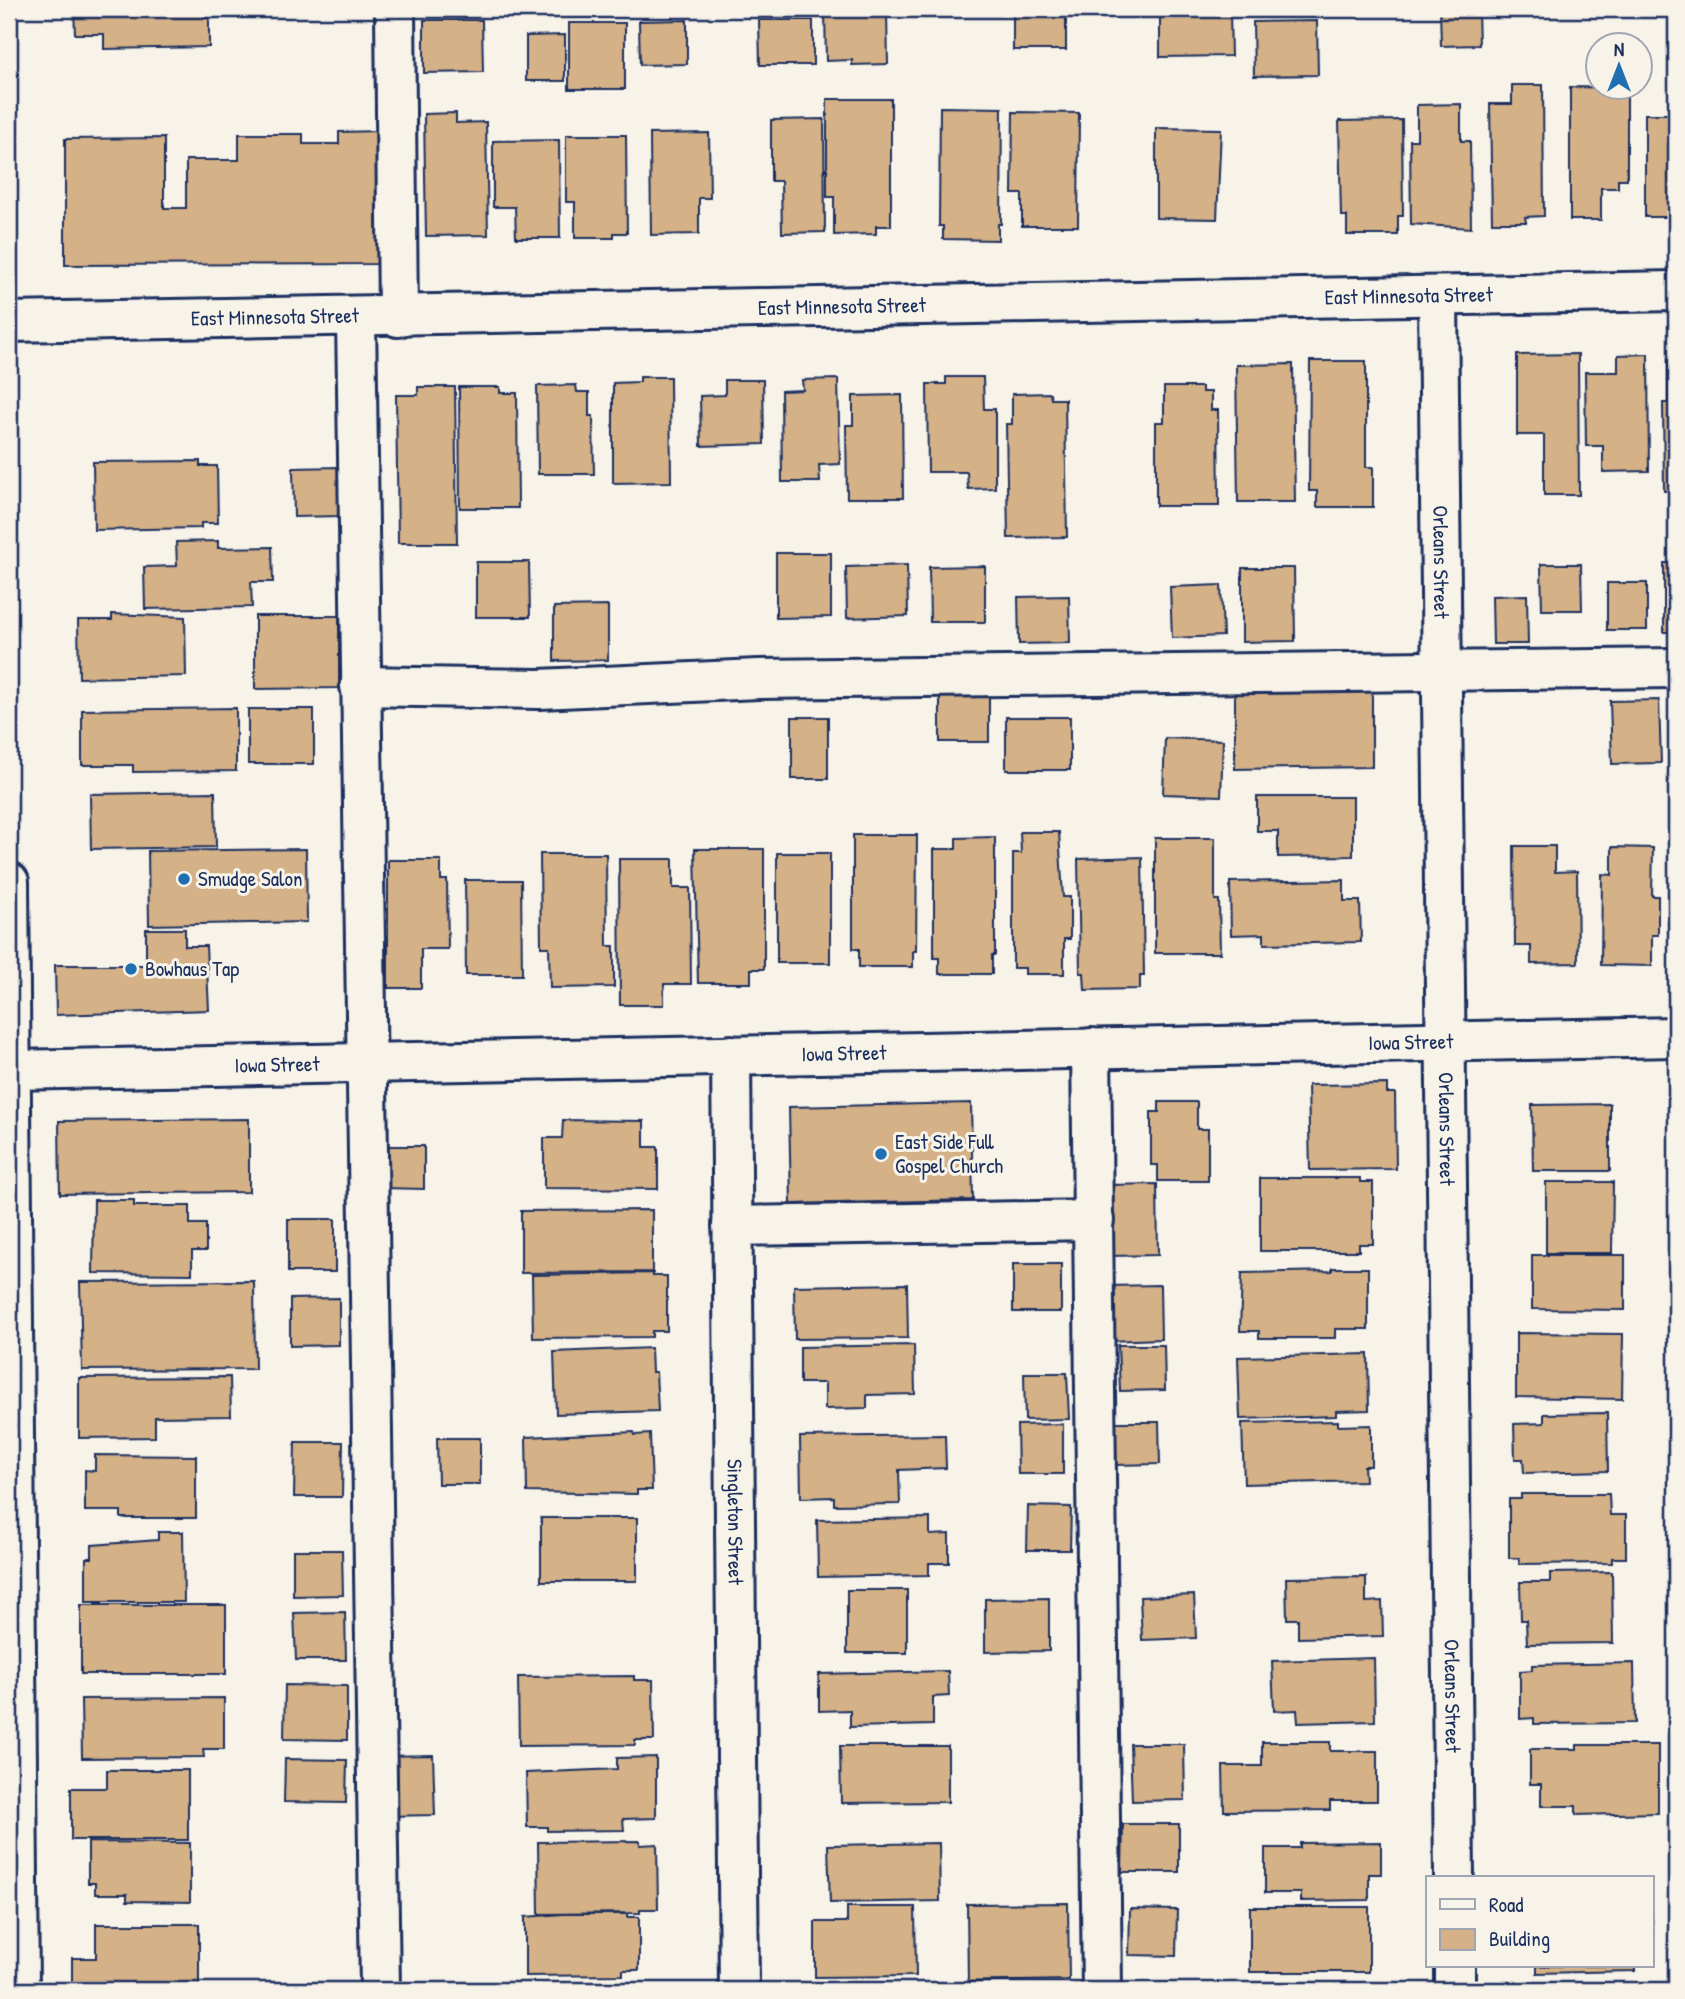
<svg xmlns="http://www.w3.org/2000/svg" width="1685" height="1999" font-family="'Patrick Hand',sans-serif">
  <style>
    .building { fill: #d4b186; stroke: #1b2f5e; stroke-width: 2 }
    .lines { fill: none; stroke-linecap: round; stroke-linejoin: round }
    .minor-casing { stroke: #1b2f5e; stroke-width: 44 }
    .major-casing { stroke: #1b2f5e; stroke-width: 44 }
    .minor { stroke: #f7f3e8; stroke-width: 38 }
    .major { stroke: #f7f3e8; stroke-width: 38 }
    .poi-dot { fill: #1f6fb2; stroke: #f7f3e8; stroke-width: 2.5 }
    .labels { text-anchor: middle; stroke-width: 6; stroke-linejoin: round; paint-order: stroke }
    .street-label { font-size: 21px; fill: #1b2f5e; stroke: #f7f3e8 }
    .poi-label { font-size: 21px; fill: #1b2f5e; stroke: #f7f3e8; text-anchor: start }
  </style>
  <rect width="100%" height="100%" fill="#f7f3e8"/>
  <filter id="ink" filterUnits="userSpaceOnUse"><feTurbulence type="fractalNoise" baseFrequency=".0143" numOctaves="2"/><feDisplacementMap in="SourceGraphic" scale="14" xChannelSelector="R" yChannelSelector="G"/><feConvolveMatrix kernelMatrix="1 2 1 2 8 2 1 2 1" color-interpolation-filters="sRGB"/></filter>
  <g filter="url(#ink)">
    <g class="building">
      <polygon points="74,9 204,9 204,18 209,18 209,47 104,49 104,34 75,34"/>
      <polygon points="1440,9 1478,9 1479,45 1441,46"/>
      <polygon points="1066,10 1066,50 1013,50 1013,11"/>
      <polygon points="1230,12 1231,56 1160,57 1160,13"/>
      <polygon points="825,13 887,13 888,64 852,65 852,60 826,61"/>
      <polygon points="424,20 482,20 483,72 424,73"/>
      <polygon points="687,20 687,64 640,65 639,21"/>
      <polygon points="759,20 813,20 813,65 760,65"/>
      <polygon points="1317,21 1318,75 1254,76 1253,22"/>
      <rect x="569" y="23" width="56" height="66"/>
      <polygon points="565,35 565,81 526,81 526,36"/>
      <polygon points="1512,85 1543,85 1544,216 1525,217 1526,222 1492,222 1490,104 1512,104"/>
      <polygon points="1570,87 1627,88 1627,179 1618,179 1618,188 1601,188 1601,220 1570,220"/>
      <polygon points="827,99 891,99 891,226 876,226 876,234 834,235 834,197 827,197"/>
      <polygon points="1461,104 1461,141 1470,141 1471,228 1411,224 1410,140 1417,140 1417,105"/>
      <polygon points="940,107 1002,108 1001,224 998,224 998,240 943,239 943,226 939,226"/>
      <polygon points="1013,112 1079,113 1078,226 1022,226 1022,194 1012,194"/>
      <polygon points="456,113 456,123 486,122 488,235 426,236 424,114"/>
      <rect x="1645" y="114" width="31" height="103"/>
      <polygon points="824,119 825,232 782,233 781,181 771,181 771,120"/>
      <polygon points="1402,120 1403,216 1398,216 1398,235 1347,235 1347,216 1341,216 1339,121"/>
      <polygon points="1156,128 1221,129 1217,219 1156,218"/>
      <polygon points="380,131 381,264 65,265 65,139 164,138 164,208 186,208 186,160 239,160 239,134 303,134 303,144 339,144 339,132"/>
      <polygon points="709,133 710,198 699,198 699,234 651,235 650,134"/>
      <polygon points="566,135 626,135 627,233 614,233 614,238 575,238 575,202 566,202"/>
      <polygon points="559,140 560,238 516,238 515,207 493,207 493,141"/>
      <polygon points="1578,354 1579,495 1544,495 1544,435 1517,435 1517,355"/>
      <polygon points="1648,354 1649,471 1603,472 1603,446 1586,446 1585,372 1618,372 1618,355"/>
      <polygon points="1676,359 1676,491 1664,491 1663,403 1668,403 1668,360"/>
      <polygon points="1310,361 1366,361 1366,467 1373,467 1373,507 1317,507 1317,491 1309,491"/>
      <polygon points="1293,364 1295,502 1238,502 1236,365"/>
      <polygon points="640,377 670,377 671,482 613,483 613,383 640,382"/>
      <polygon points="946,377 983,377 984,409 995,409 995,488 968,489 967,472 928,472 927,384 946,384"/>
      <polygon points="838,379 840,464 819,465 820,482 782,482 781,391 803,390 802,380"/>
      <polygon points="725,380 763,380 764,444 701,446 700,396 725,395"/>
      <polygon points="576,385 577,392 589,392 589,416 593,416 594,474 538,474 537,386"/>
      <polygon points="418,387 455,387 457,543 398,543 396,395 418,395"/>
      <polygon points="459,387 500,387 500,393 517,393 518,508 460,508"/>
      <polygon points="1164,387 1202,387 1202,392 1211,392 1211,410 1218,410 1219,506 1156,506 1156,422 1164,422"/>
      <polygon points="1050,393 1051,399 1065,399 1067,537 1008,538 1006,424 1012,424 1012,394"/>
      <polygon points="902,395 903,498 847,498 846,425 853,425 853,396"/>
      <polygon points="200,461 200,466 217,466 218,523 201,523 201,528 94,530 93,462"/>
      <polygon points="340,467 341,516 294,517 293,468"/>
      <polygon points="218,541 218,548 272,547 273,582 251,582 252,607 145,609 144,567 177,566 176,542"/>
      <polygon points="776,553 831,553 831,617 776,618"/>
      <polygon points="476,562 529,562 530,617 476,617"/>
      <rect x="1664" y="563" width="12" height="69"/>
      <polygon points="1541,564 1581,564 1582,610 1542,610"/>
      <polygon points="907,565 908,616 847,618 846,567"/>
      <polygon points="985,566 985,622 930,622 929,567"/>
      <polygon points="1242,568 1294,568 1295,641 1242,642"/>
      <rect x="1607" y="583" width="40" height="47"/>
      <polygon points="1221,585 1223,636 1172,638 1170,587"/>
      <polygon points="1527,595 1528,644 1493,644 1492,596"/>
      <polygon points="1069,596 1070,643 1019,644 1018,597"/>
      <polygon points="608,606 608,660 554,661 554,607"/>
      <polygon points="112,614 185,617 186,676 79,678 78,620 112,620"/>
      <polygon points="255,616 339,616 339,688 255,689"/>
      <polygon points="1372,691 1372,767 1235,769 1235,692"/>
      <rect x="940" y="693" width="49" height="49"/>
      <polygon points="1659,700 1661,763 1612,764 1610,701"/>
      <polygon points="236,708 236,771 133,772 133,765 82,765 82,710"/>
      <rect x="248" y="709" width="66" height="55"/>
      <rect x="792" y="717" width="36" height="62"/>
      <rect x="1006" y="717" width="64" height="53"/>
      <polygon points="1165,738 1223,740 1221,796 1163,794"/>
      <polygon points="215,792 216,847 91,849 90,794"/>
      <polygon points="1257,797 1353,797 1353,856 1278,857 1278,831 1257,831"/>
      <polygon points="1020,832 1059,832 1063,897 1070,897 1070,939 1064,939 1064,974 1025,974 1025,968 1013,968 1013,853 1021,853"/>
      <polygon points="853,835 917,835 916,951 913,951 913,967 859,967 859,949 853,949"/>
      <polygon points="995,837 995,955 992,955 992,974 939,974 939,958 934,958 934,849 956,849 956,838"/>
      <polygon points="1155,838 1215,838 1215,900 1219,900 1220,953 1155,953"/>
      <polygon points="1514,846 1555,846 1555,872 1577,871 1578,963 1531,964 1531,946 1515,946"/>
      <polygon points="1612,847 1653,848 1652,896 1658,896 1658,935 1652,935 1652,966 1601,965 1602,874 1612,875"/>
      <polygon points="306,849 307,922 149,925 148,851"/>
      <polygon points="695,849 764,849 764,969 751,969 751,983 698,983"/>
      <rect x="777" y="853" width="53" height="110"/>
      <polygon points="540,854 606,854 607,946 614,946 614,987 550,988 549,947 541,947"/>
      <polygon points="1142,857 1144,976 1140,976 1140,989 1085,990 1084,973 1080,973 1078,859"/>
      <polygon points="619,859 673,859 673,888 690,888 691,984 664,984 664,1005 620,1005"/>
      <polygon points="388,860 441,860 441,880 447,880 448,949 421,949 421,988 388,988"/>
      <polygon points="1672,873 1676,873 1676,960 1675,935 1672,935"/>
      <polygon points="465,880 521,880 522,975 466,975"/>
      <polygon points="1344,880 1344,901 1360,901 1361,942 1264,944 1264,934 1231,935 1230,882"/>
      <polygon points="146,929 185,929 185,946 206,946 209,1010 56,1015 55,965 146,965"/>
      <polygon points="1387,1084 1387,1093 1395,1093 1396,1169 1310,1170 1308,1085"/>
      <polygon points="1159,1102 1197,1102 1197,1129 1208,1129 1208,1181 1158,1181 1158,1165 1151,1165 1151,1112 1159,1112"/>
      <polygon points="971,1103 973,1200 791,1204 789,1107"/>
      <polygon points="1610,1104 1610,1171 1533,1171 1532,1105"/>
      <polygon points="249,1119 249,1192 60,1194 59,1121"/>
      <polygon points="563,1120 644,1121 644,1147 658,1147 658,1189 544,1188 544,1138 562,1138"/>
      <polygon points="382,1146 424,1146 424,1189 382,1188"/>
      <polygon points="1260,1178 1360,1178 1360,1182 1373,1182 1373,1244 1359,1244 1359,1251 1260,1251"/>
      <polygon points="1546,1182 1613,1182 1612,1253 1546,1253"/>
      <polygon points="1157,1184 1158,1255 1110,1256 1108,1185"/>
      <polygon points="94,1200 134,1200 134,1206 190,1206 190,1224 206,1224 206,1251 192,1251 192,1274 93,1273"/>
      <polygon points="652,1210 652,1272 521,1273 521,1211"/>
      <rect x="288" y="1219" width="47" height="53"/>
      <polygon points="1532,1255 1625,1255 1625,1310 1532,1309"/>
      <rect x="1013" y="1264" width="48" height="48"/>
      <polygon points="1332,1268 1368,1268 1368,1329 1335,1329 1335,1338 1259,1338 1259,1331 1240,1331 1242,1273 1332,1271"/>
      <polygon points="653,1273 653,1276 667,1276 667,1331 652,1331 652,1337 533,1338 532,1275"/>
      <polygon points="254,1281 255,1369 82,1370 80,1282"/>
      <polygon points="907,1284 908,1338 795,1339 794,1286"/>
      <polygon points="1160,1285 1161,1339 1108,1341 1106,1286"/>
      <polygon points="339,1298 339,1345 290,1346 290,1299"/>
      <polygon points="1516,1333 1623,1334 1622,1399 1516,1397"/>
      <polygon points="914,1345 915,1394 867,1395 867,1408 825,1409 825,1383 800,1383 800,1347"/>
      <polygon points="1118,1345 1164,1345 1165,1390 1120,1391"/>
      <polygon points="651,1348 652,1372 656,1372 658,1411 556,1414 554,1352"/>
      <polygon points="1368,1354 1369,1410 1336,1411 1336,1416 1240,1419 1238,1357"/>
      <polygon points="1024,1373 1067,1373 1069,1419 1025,1420"/>
      <polygon points="230,1377 231,1416 155,1417 155,1437 79,1438 79,1378"/>
      <polygon points="1607,1413 1608,1471 1524,1473 1523,1459 1515,1459 1514,1424 1544,1423 1544,1414"/>
      <polygon points="1338,1421 1338,1426 1371,1425 1371,1466 1364,1466 1365,1481 1244,1484 1242,1423"/>
      <polygon points="1113,1422 1159,1422 1160,1464 1114,1465"/>
      <polygon points="1063,1424 1063,1474 1018,1474 1017,1425"/>
      <polygon points="634,1432 635,1435 650,1434 652,1490 637,1490 637,1494 527,1492 526,1437"/>
      <polygon points="945,1435 946,1468 899,1470 900,1504 834,1505 834,1497 801,1498 800,1437"/>
      <polygon points="437,1438 480,1438 480,1484 438,1484"/>
      <polygon points="295,1442 343,1442 342,1497 294,1497"/>
      <polygon points="95,1455 196,1456 196,1518 121,1518 121,1511 85,1511 85,1470 95,1471"/>
      <polygon points="1521,1494 1609,1494 1610,1515 1626,1515 1626,1558 1612,1558 1612,1563 1519,1564 1519,1558 1509,1558 1509,1499 1521,1499"/>
      <polygon points="1028,1506 1071,1507 1070,1550 1027,1550"/>
      <rect x="541" y="1518" width="96" height="63"/>
      <polygon points="930,1518 930,1535 949,1534 949,1563 929,1563 929,1575 818,1577 817,1520"/>
      <polygon points="158,1532 183,1532 184,1602 86,1602 86,1558 92,1558 92,1545 158,1540"/>
      <polygon points="293,1550 342,1550 343,1595 293,1596"/>
      <polygon points="1612,1572 1613,1643 1527,1644 1526,1620 1521,1620 1520,1582 1550,1582 1550,1573"/>
      <polygon points="1366,1577 1366,1602 1382,1601 1383,1636 1298,1638 1298,1619 1287,1619 1286,1578"/>
      <rect x="847" y="1590" width="60" height="63"/>
      <polygon points="1194,1595 1196,1638 1142,1640 1140,1597"/>
      <polygon points="1049,1598 1049,1651 985,1652 985,1599"/>
      <rect x="81" y="1605" width="145" height="69"/>
      <polygon points="345,1612 346,1660 296,1660 294,1613"/>
      <polygon points="1374,1658 1375,1721 1298,1723 1297,1710 1274,1711 1272,1661"/>
      <polygon points="1634,1663 1635,1723 1534,1724 1534,1718 1520,1719 1520,1671 1532,1670 1532,1665"/>
      <polygon points="948,1671 949,1696 933,1697 933,1725 850,1727 850,1710 819,1711 819,1674"/>
      <polygon points="634,1676 634,1680 653,1680 654,1740 635,1740 635,1745 519,1746 518,1677"/>
      <polygon points="285,1685 347,1686 347,1740 284,1739"/>
      <polygon points="224,1698 224,1749 203,1749 204,1757 82,1758 81,1699"/>
      <polygon points="1262,1742 1330,1742 1330,1751 1377,1751 1377,1801 1330,1801 1330,1810 1224,1811 1223,1766 1262,1766"/>
      <polygon points="1130,1744 1184,1744 1185,1800 1132,1801"/>
      <polygon points="1577,1745 1658,1745 1658,1813 1576,1815 1576,1806 1541,1806 1541,1784 1530,1784 1530,1749 1577,1749"/>
      <polygon points="840,1746 948,1746 948,1802 841,1803"/>
      <polygon points="433,1755 435,1815 387,1816 385,1756"/>
      <polygon points="656,1757 656,1818 623,1819 624,1830 547,1831 547,1827 527,1827 526,1773 617,1769 617,1758"/>
      <polygon points="285,1759 347,1760 346,1803 284,1802"/>
      <polygon points="107,1770 188,1770 188,1840 71,1840 71,1788 107,1788"/>
      <polygon points="1123,1824 1179,1824 1179,1872 1122,1872"/>
      <polygon points="640,1841 640,1845 657,1844 658,1909 640,1909 640,1913 539,1914 538,1842"/>
      <polygon points="88,1842 190,1843 190,1902 127,1901 127,1894 95,1894 95,1883 88,1883"/>
      <polygon points="1381,1842 1381,1874 1369,1874 1369,1900 1301,1901 1301,1893 1265,1893 1265,1848 1300,1848 1300,1843"/>
      <polygon points="939,1843 940,1901 830,1903 828,1845"/>
      <polygon points="1068,1903 1069,1980 968,1982 967,1904"/>
      <polygon points="847,1907 915,1907 916,1976 815,1977 815,1922 847,1922"/>
      <rect x="1250" y="1907" width="119" height="65"/>
      <polygon points="1130,1909 1177,1910 1176,1956 1129,1955"/>
      <polygon points="563,1914 627,1914 627,1917 639,1917 639,1970 623,1970 623,1975 525,1976 525,1917"/>
      <polygon points="1652,1915 1655,1956 1652,1956"/>
      <polygon points="96,1924 199,1924 199,1990 72,1990 72,1958 96,1958"/>
      <polygon points="1537,1966 1635,1966 1635,1971 1537,1973"/>
      <rect x="1303" y="1987" width="66" height="3"/>
    </g>
    <g class="lines">
      <defs>
        <g id="minor">
          <polyline points="395,9 398,317"/>
          <path id="s1" d="M1438 296 1454 1878"/>
          <polyline points="356,318 380,1990"/>
          <path id="s2" d="M9 322 1676 291"/>
          <polyline points="360,686 539,689 758,679 1676,668"/>
          <polyline points="1091,1048 1102,1990"/>
          <path id="s3" d="M731 1055 739 1990"/>
          <path id="s4" d="M11 1070 1676 1037"/>
          <polyline points="732,1226 1094,1220"/>
          <polyline points="1455,1966 1455,1990"/>
        </g>
        <polyline id="major" points="9,882 19,1990"/>
      </defs>
      <use href="#minor" class="minor-casing"/>
      <use href="#major" class="major-casing"/>
      <use href="#minor" class="minor"/>
      <use href="#major" class="major"/>
    </g>
  </g>
  <g class="poi-dot">
    <circle cx="184" cy="879" r="7"/>
    <circle cx="131" cy="969" r="7"/>
    <circle cx="881" cy="1154" r="7"/>
  </g>
  <g class="labels">
    <g class="street-label">
      <text dy="7" stroke="none"><textPath href="#s2" startOffset="1400">East Minnesota Street</textPath></text>
      <text dy="7" stroke="none"><textPath href="#s2" startOffset="833">East Minnesota Street</textPath></text>
      <text dy="7" stroke="none"><textPath href="#s2" startOffset="266">East Minnesota Street</textPath></text>
      <text dy="7" stroke="none"><textPath href="#s1" startOffset="266">Orleans Street</textPath></text>
      <text dy="7" stroke="none"><textPath href="#s4" startOffset="1400">Iowa Street</textPath></text>
      <text dy="7" stroke="none"><textPath href="#s4" startOffset="833">Iowa Street</textPath></text>
      <text dy="7" stroke="none"><textPath href="#s4" startOffset="266">Iowa Street</textPath></text>
      <text dy="7" stroke="none"><textPath href="#s1" startOffset="833">Orleans Street</textPath></text>
      <text dy="7" stroke="none"><textPath href="#s3" startOffset="467">Singleton Street</textPath></text>
      <text dy="7" stroke="none"><textPath href="#s1" startOffset="1400">Orleans Street</textPath></text>
    </g>
    <g class="poi-label">
      <text x="198" y="886">Smudge Salon</text>
      <text x="145" y="976">Bowhaus Tap</text>
      <text x="895" y="1149">East Side Full<tspan x="895" dy="24">Gospel Church</tspan></text>
    </g>
  </g>
  <rect width="1685" height="1999" fill="none" stroke="#f7f3e8" stroke-width="35"/>
  <rect x="18" y="18" width="1650" height="1964" fill="none" stroke="#1b2f5e" stroke-width="2.5" filter="url(#ink)"/>
  <rect x="1426" y="1876" width="228" height="91" fill="#f7f3e8" stroke="#9fa5b1" stroke-width="2"/>
  <rect x="1440" y="1899" width="35" height="10" fill="#f7f3e8" stroke="#9fa5b1" stroke-width="2"/>
  <text x="1489" y="1912" font-size="21" fill="#1b2f5e">Road</text>
  <rect x="1440" y="1929" width="35" height="21" fill="#d4b186" stroke="#9fa5b1" stroke-width="2"/>
  <text x="1489" y="1946" font-size="21" fill="#1b2f5e">Building</text>
  <g transform="translate(1619 66)"><circle r="33" fill="#f7f3e8" stroke="#9fa5b1" stroke-width="2"/>
  <path d="M0-5L12 26L0 18L-12 26Z" fill="#1f6fb2"/>
  <text y="-10" font-size="19" font-weight="bold" text-anchor="middle" fill="#1b2f5e">N</text>
  </g>
</svg>
